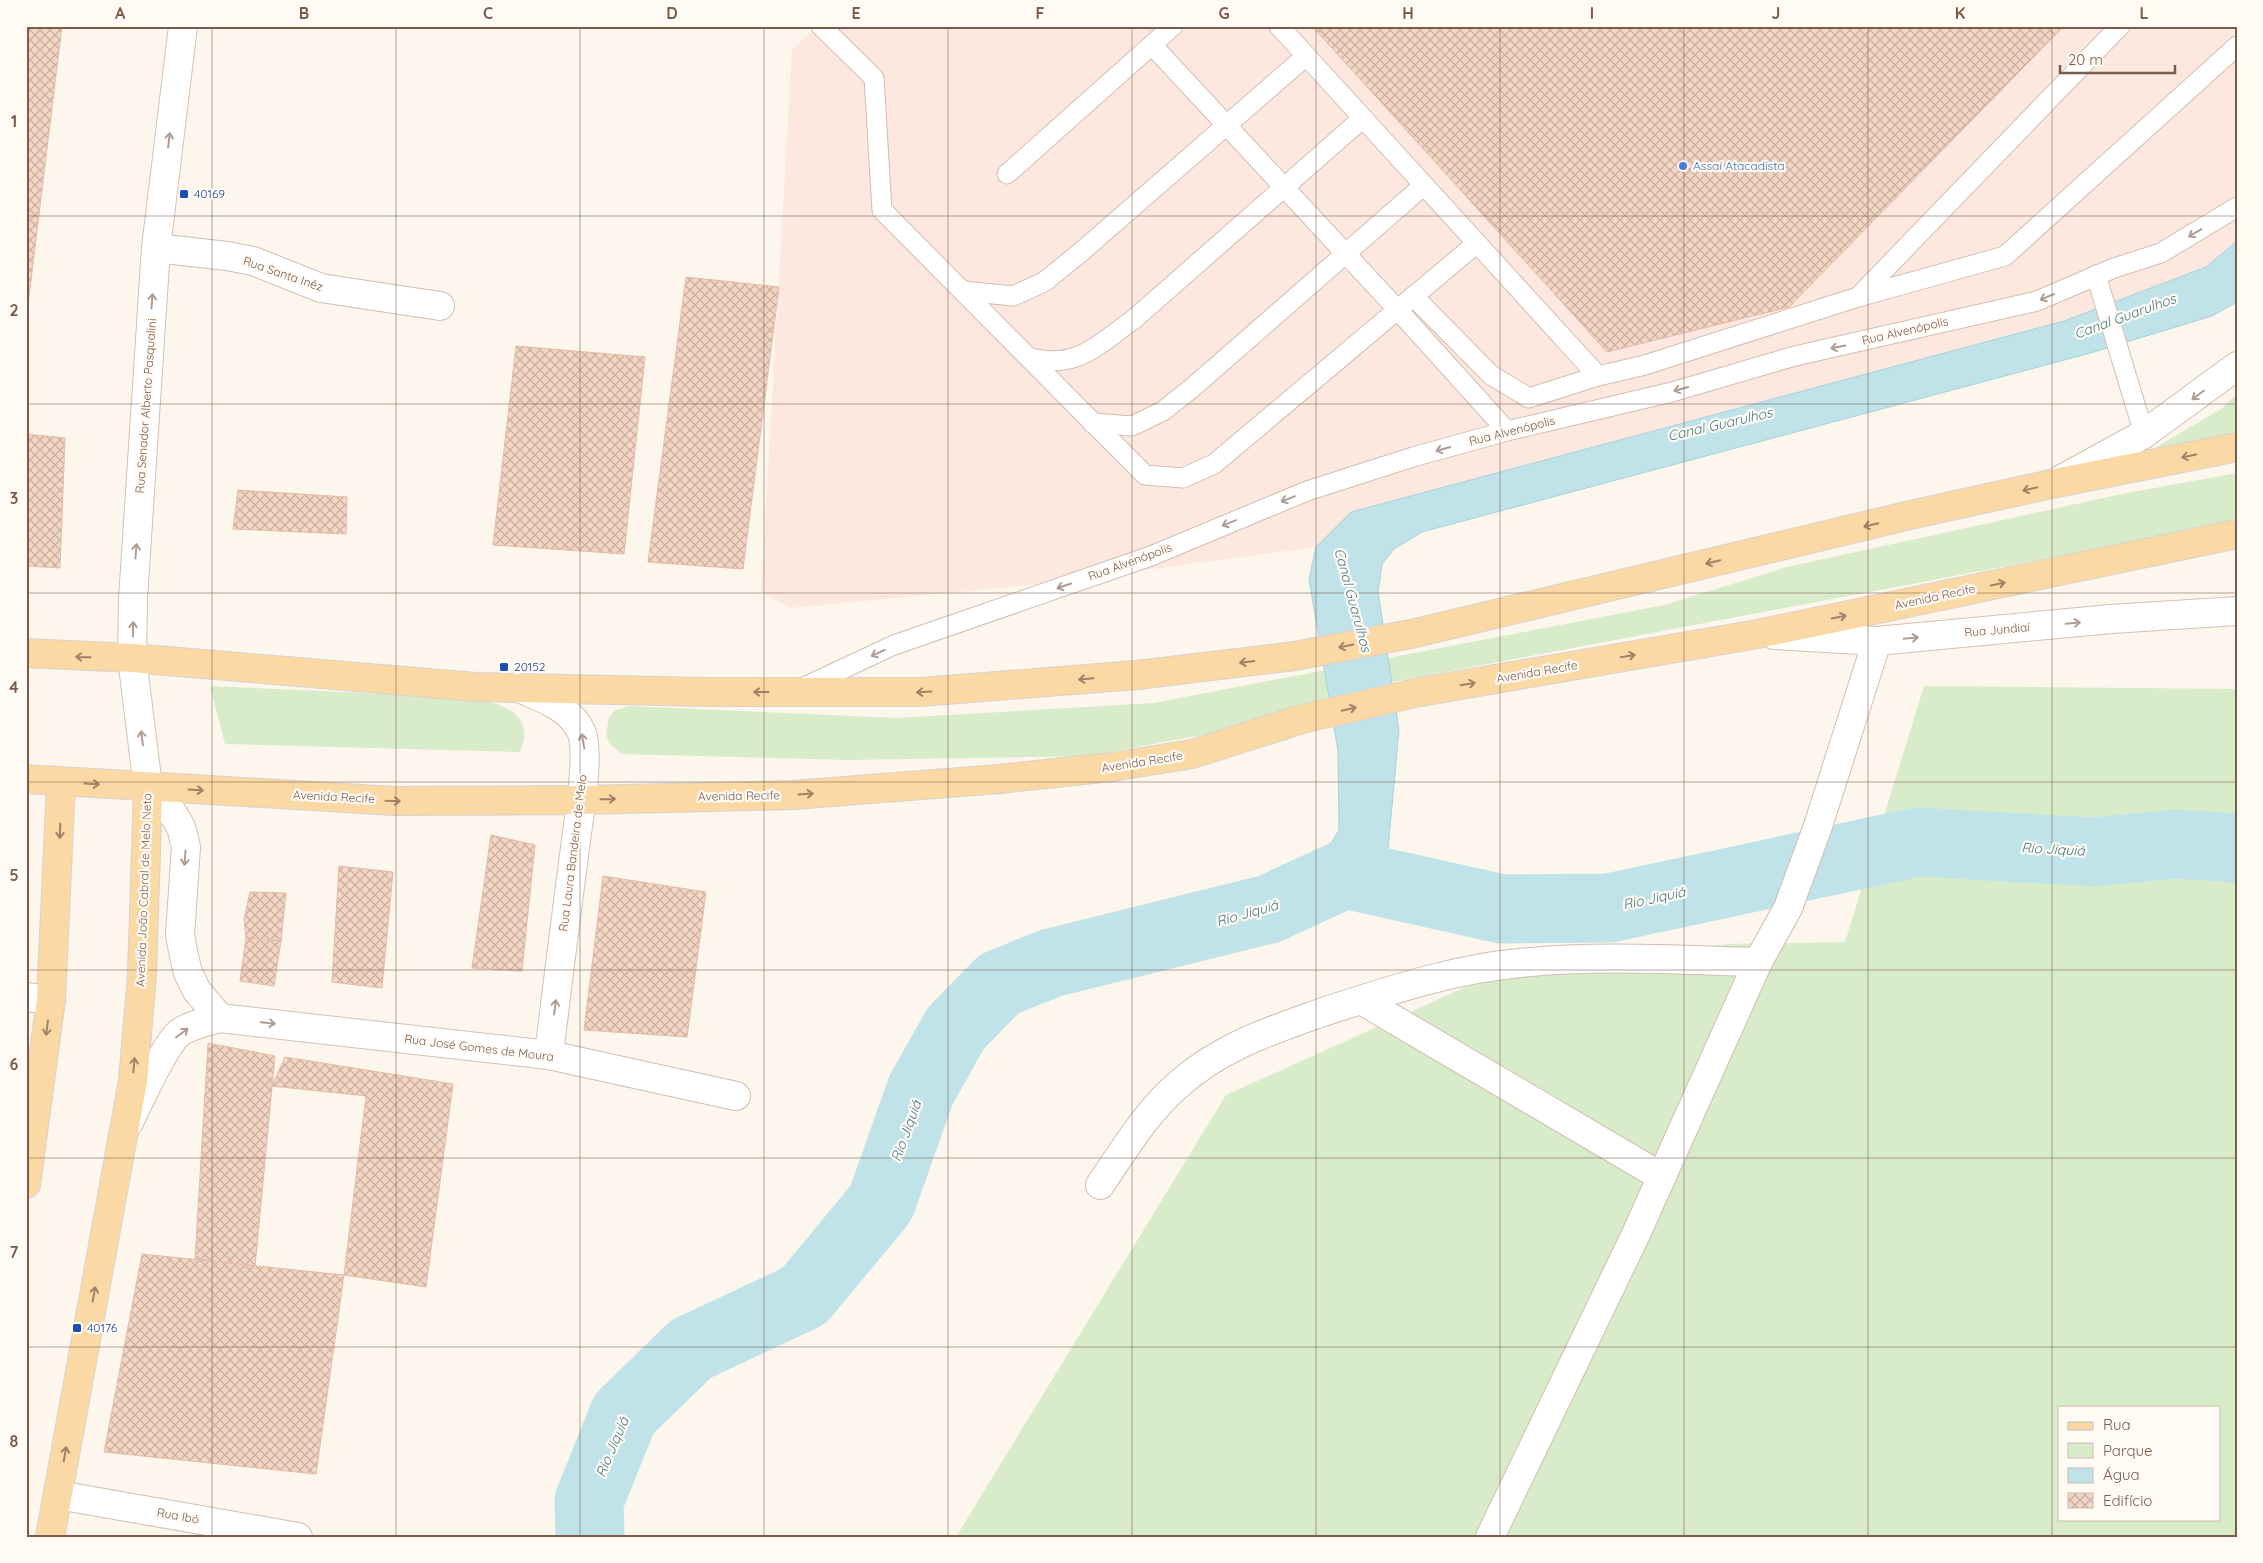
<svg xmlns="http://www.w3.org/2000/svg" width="2263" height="1563" font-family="Quicksand,sans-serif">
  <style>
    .commercial { fill: #fde8e0 }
    .green { fill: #d8ecc9; fill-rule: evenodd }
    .water { fill: #bfe3e8; stroke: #a5d3da }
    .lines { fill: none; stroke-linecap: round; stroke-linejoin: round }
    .river { stroke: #bfe3e8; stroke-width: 69 }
    .building { fill: url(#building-cross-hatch); stroke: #e6bba3 }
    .lane-casing { stroke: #d1beb0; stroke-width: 21 }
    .street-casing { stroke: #d1beb0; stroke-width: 30 }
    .secondary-casing { stroke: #d6c0b0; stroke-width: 30 }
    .primary-casing { stroke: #dad1cd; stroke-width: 30 }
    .lane { stroke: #fff; stroke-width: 19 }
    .street { stroke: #fff; stroke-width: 28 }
    .secondary { stroke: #fff; stroke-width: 28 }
    .primary { stroke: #fbd9a5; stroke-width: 28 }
    .oneway { stroke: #af9d94 }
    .oneway2 { stroke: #a18267 }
    .grid { fill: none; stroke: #7a5c4d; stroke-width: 1; stroke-opacity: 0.55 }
    .shop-dot { fill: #3f7fe0; stroke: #fffaf3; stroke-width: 2 }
    .transit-dot { fill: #1a4fb4; stroke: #fffaf3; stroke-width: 2 }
    .labels { text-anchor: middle; stroke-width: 4.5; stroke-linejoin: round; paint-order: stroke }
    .shop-label { font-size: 12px; fill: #366cbe; stroke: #fffaf3; text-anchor: start }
    .transit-label { font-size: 12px; fill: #164399; stroke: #fffaf3; text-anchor: start }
    .street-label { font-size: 12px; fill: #7a5c4d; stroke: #fffaf3 }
    .water-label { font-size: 14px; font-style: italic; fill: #437c86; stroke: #fffaf3 }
    .neatline { fill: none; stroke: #7a5c4d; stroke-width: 2 }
    .grid-label { font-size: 16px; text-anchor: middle; font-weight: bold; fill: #7a5c4d }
  </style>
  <defs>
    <pattern id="building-cross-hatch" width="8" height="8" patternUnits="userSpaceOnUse" patternTransform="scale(1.25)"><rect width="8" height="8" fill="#f3d5c3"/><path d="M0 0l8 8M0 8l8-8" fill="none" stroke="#cab0a1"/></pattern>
  </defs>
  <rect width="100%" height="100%" fill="#fdf6ec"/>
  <polygon class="commercial" points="817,26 2237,26 2237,241 2206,267 2064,321 1351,512 1316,547 1042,584 790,608 761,591 792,50"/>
  <g class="green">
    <polygon points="2237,394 2237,439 2133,461 2221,409"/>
    <polygon points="2237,473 2237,519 2092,550 1371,686 1213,733 1088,756 848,760 622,754 609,743 606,734 609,717 614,711 628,706 896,718 1154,703 1664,605 1787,567 2122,494"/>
    <path d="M210 686 478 698C506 706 535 716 520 752L225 744Z"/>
    <path d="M1924 686 2237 689V1537H956L1226 1095 1479 981 1726 944 1845 942ZM2059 1407H2219V1519H2059Z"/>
  </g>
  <polygon class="water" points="2237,241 2237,302 2212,316 2087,354 1422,532 1394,549 1382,564 1378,592 1399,730 1386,871 1345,874 1315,870 1339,830 1338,751 1309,579 1316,547 1351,512 2064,321 2206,267"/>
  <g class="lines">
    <polyline class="river" points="590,1537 589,1501 624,1414 691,1349 804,1296 881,1203 921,1090 956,1028 999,984 1051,963 1269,909 1345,874 1502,909 1609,908 1918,842 2094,852 2175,844 2237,848"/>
  </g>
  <g class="building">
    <polygon points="26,26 62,26 26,321"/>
    <polygon points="1312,26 2064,26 1789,307 1607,352"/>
    <polygon points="686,277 779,287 743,569 648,562"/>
    <polygon points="516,346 645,357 624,554 493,545"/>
    <polygon points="26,434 65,438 60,568 26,566"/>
    <polygon points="238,490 347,497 346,534 233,529"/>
    <polygon points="491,835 535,845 522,971 472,968"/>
    <polygon points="339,866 393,872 382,988 332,982"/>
    <polygon points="603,876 706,892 687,1037 584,1030"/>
    <polygon points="250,892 286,893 281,941 246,938 244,919"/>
    <polygon points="246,938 281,941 274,986 240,981"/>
    <polygon points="208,1043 275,1056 255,1266 195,1259"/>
    <polygon points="285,1057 453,1084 426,1287 344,1275 366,1096 272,1086"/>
    <polygon points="142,1254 344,1275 316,1474 104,1452"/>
  </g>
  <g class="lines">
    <defs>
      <g id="lane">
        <polyline points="821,26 874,78 882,210 1145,475 1183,478 1214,464 1477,243"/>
        <polyline points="1279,26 1598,376"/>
        <polyline points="1152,45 1397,309 1507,431"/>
        <polyline points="1007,174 1173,26"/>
        <polyline points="2096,275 2144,434"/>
        <polyline points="963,291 1013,296 1044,282 1081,252 1306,56"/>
        <polyline points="1413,296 1491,375 1529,398 1598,376 1645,365 1858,297 2005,256 2237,46"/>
        <polyline points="1859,296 2120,26"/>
        <path d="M1028 357C1076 371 1097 345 1133 320L1363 118"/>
        <polyline points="1092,423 1132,426 1163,411 1192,388 1423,186"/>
        <polyline points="802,688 894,645 1151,556 1307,491 1413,457 1507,431 1672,392 1795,356 2037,301 2114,268 2161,253 2237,207"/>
      </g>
      <g id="street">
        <polyline points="156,248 227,256 253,261 321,288 440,306"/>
        <polyline points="2062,479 2144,434 2237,366"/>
        <polyline points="26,997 51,1000"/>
        <polyline points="1361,1000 1662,1177"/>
        <polyline points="549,1055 736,1096"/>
        <path d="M1100 1185C1124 1150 1147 1111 1179 1084 1222 1046 1270 1031 1323 1012 1388 991 1453 969 1520 963 1599 955 1679 960 1758 962"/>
        <polyline points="58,1495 298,1537"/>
        <polyline points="1490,1537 1636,1234 1758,962 1788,908 1818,826 1877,641"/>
      </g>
      <g id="secondary">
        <polyline points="183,26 156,248 133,599 132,658 148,787 170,809 181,827 186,847 180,935 184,956 188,973 197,991 220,1018"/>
        <polyline points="1774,635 1877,641 2111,619 2237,611"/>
        <path d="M129 1122C139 1102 164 1046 179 1033 190 1025 206 1022 220 1018L549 1055C557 986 566 917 575 848 578 822 591 753 581 731 569 706 541 698 517 687"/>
      </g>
      <g id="primary">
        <polyline points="26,653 132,658 476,687 706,692 920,692 1137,675 1295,656 1411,634 1919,513 2056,483 2237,447"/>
        <polyline points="26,779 395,801 581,800 793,795 999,779 1112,767 1192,754 1302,719 1420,692 1758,634 2237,534"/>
        <polyline points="26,1184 51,1000 61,782"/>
        <polyline points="50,1537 133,1081 142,975 148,787"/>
      </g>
    </defs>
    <use href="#lane" class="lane-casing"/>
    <use href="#street" class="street-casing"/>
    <use href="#secondary" class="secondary-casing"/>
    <use href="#primary" class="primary-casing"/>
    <use href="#lane" class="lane"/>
    <use href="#street" class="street"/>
    <use href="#secondary" class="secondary"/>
    <use href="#primary" class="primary"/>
  </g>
  <defs><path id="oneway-shaft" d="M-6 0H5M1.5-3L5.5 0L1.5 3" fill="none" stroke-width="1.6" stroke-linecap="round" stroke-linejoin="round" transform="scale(1.25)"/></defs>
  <g class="oneway">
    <use href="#oneway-shaft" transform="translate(169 140) rotate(-83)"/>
    <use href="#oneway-shaft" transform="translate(2195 233) rotate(149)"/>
    <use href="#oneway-shaft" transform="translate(2047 297) rotate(157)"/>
    <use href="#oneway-shaft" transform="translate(152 301) rotate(-86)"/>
    <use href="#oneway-shaft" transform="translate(1838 347) rotate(168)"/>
    <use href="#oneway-shaft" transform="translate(1681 389) rotate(164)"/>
    <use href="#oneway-shaft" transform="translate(2198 395) rotate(143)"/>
    <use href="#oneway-shaft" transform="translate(1443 449) rotate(164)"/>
    <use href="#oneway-shaft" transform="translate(1288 499) rotate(158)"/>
    <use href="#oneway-shaft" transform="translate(1229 523) rotate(158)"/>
    <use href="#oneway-shaft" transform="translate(136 551) rotate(-86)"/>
    <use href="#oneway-shaft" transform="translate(1064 586) rotate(161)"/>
    <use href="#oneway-shaft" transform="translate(2073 623) rotate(-5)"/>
    <use href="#oneway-shaft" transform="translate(133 629) rotate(-89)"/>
    <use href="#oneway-shaft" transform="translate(1911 638) rotate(-5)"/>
    <use href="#oneway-shaft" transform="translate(878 653) rotate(155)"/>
    <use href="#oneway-shaft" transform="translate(142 738) rotate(-97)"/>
    <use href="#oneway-shaft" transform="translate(583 741) rotate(-100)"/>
    <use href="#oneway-shaft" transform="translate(185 858) rotate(94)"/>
    <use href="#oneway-shaft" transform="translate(555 1007) rotate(-83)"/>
    <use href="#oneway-shaft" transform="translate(268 1023) rotate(6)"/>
    <use href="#oneway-shaft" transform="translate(182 1033) rotate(-37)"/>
  </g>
  <g class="oneway2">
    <use href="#oneway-shaft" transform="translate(2189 456) rotate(169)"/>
    <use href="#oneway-shaft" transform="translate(2030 489) rotate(167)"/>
    <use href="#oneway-shaft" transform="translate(1871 525) rotate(167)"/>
    <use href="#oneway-shaft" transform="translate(1713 562) rotate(167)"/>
    <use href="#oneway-shaft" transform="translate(1998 584) rotate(-12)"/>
    <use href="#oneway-shaft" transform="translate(1839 617) rotate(-12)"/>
    <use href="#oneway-shaft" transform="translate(1346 646) rotate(169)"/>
    <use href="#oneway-shaft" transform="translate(1628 656) rotate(-10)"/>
    <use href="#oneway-shaft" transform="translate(83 657) rotate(-179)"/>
    <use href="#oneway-shaft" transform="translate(1247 662) rotate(173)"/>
    <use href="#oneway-shaft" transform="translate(1086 679) rotate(175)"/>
    <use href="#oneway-shaft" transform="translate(1468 684) rotate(-10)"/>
    <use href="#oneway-shaft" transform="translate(761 692) rotate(180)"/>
    <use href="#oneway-shaft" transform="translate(924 692) rotate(177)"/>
    <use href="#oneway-shaft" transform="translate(1349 709) rotate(-13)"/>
    <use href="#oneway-shaft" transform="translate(92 784) rotate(3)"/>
    <use href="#oneway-shaft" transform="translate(196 790) rotate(3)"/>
    <use href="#oneway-shaft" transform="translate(806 794) rotate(-4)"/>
    <use href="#oneway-shaft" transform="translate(608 799) rotate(-1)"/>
    <use href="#oneway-shaft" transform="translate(393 801) rotate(2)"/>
    <use href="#oneway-shaft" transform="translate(60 831) rotate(92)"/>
    <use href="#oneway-shaft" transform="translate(47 1028) rotate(97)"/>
    <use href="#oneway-shaft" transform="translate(134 1065) rotate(-85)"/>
    <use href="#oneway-shaft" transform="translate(94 1294) rotate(-80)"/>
    <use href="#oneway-shaft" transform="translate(65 1454) rotate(-80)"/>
  </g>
  <path class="grid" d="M212 26V1537M396 26V1537M580 26V1537M764 26V1537M948 26V1537M1132 26V1537M1316 26V1537M1500 26V1537M1684 26V1537M1868 26V1537M2052 26V1537M26 216H2237M26 404H2237M26 593H2237M26 782H2237M26 970H2237M26 1158H2237M26 1347H2237"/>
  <circle class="shop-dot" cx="1683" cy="166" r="5"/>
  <g class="transit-dot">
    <rect x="179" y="189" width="10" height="10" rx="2.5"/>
    <rect x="499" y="662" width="10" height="10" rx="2.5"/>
    <rect x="72" y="1323" width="10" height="10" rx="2.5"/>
  </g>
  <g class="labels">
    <g class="shop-label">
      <text x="1693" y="170">Assaí Atacadista</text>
    </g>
    <g class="transit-label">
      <text x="194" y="198">40169</text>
      <text x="514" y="671">20152</text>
      <text x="87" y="1332">40176</text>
    </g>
    <g class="street-label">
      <text transform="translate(283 274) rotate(19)" y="4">Rua Santa Inêz</text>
      <text transform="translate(1905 331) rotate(-13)" y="4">Rua Alvenópolis</text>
      <text transform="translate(146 406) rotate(-86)" y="4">Rua Senador Alberto Pasqualini</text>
      <text transform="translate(1512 431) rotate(-14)" y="4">Rua Alvenópolis</text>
      <text transform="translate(1130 562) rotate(-20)" y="4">Rua Alvenópolis</text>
      <text transform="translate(1935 597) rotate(-12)" y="4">Avenida Recife</text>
      <text transform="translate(1997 630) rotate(-5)" y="4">Rua Jundiaí</text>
      <text transform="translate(1537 672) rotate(-10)" y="4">Avenida Recife</text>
      <text transform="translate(1142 762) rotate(-9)" y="4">Avenida Recife</text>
      <text transform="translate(739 796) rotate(-1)" y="4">Avenida Recife</text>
      <text transform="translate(334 797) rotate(3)" y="4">Avenida Recife</text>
      <text transform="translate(573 853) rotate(-83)" y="4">Rua Laura Bandeira de Melo</text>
      <text transform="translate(144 890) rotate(-88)" y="4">Avenida João Cabral de Melo Neto</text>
      <text transform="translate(479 1048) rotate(7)" y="4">Rua José Gomes de Moura</text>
      <text transform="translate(178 1516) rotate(10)" y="4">Rua Ibó</text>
    </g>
    <g class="water-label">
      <text transform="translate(2125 316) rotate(-20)" y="5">Canal Guarulhos</text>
      <text transform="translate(1720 424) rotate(-13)" y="5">Canal Guarulhos</text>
      <text transform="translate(1353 600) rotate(75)" y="5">Canal Guarulhos</text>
      <text transform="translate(2053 849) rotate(3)" y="5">Rio Jiquiá</text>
      <text transform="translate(1654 898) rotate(-12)" y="5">Rio Jiquiá</text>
      <text transform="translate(1247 913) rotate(-16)" y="5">Rio Jiquiá</text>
      <text transform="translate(906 1131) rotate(-70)" y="5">Rio Jiquiá</text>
      <text transform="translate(612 1447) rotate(-67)" y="5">Rio Jiquiá</text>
    </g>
  </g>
  <rect width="2263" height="1563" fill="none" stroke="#fffaf3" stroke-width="55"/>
  <rect x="2058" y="1406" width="162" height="115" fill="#fffaf3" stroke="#cabbb1"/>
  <rect x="2068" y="1422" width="25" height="8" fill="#fbd9a5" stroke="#cabbb1"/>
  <text x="2103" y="1430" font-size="15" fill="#7a5c4d">Rua</text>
  <rect x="2068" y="1443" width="25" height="15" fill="#d8ecc9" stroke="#cabbb1"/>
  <text x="2103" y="1456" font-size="15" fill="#7a5c4d">Parque</text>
  <rect x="2068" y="1468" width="25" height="15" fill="#bfe3e8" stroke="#cabbb1"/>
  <text x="2103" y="1480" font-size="15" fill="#7a5c4d">Água</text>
  <rect x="2068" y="1493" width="25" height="15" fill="url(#building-cross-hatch)" stroke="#cabbb1"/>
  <text x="2103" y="1506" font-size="15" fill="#7a5c4d">Edifício</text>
  <path d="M2060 65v8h115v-8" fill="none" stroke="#7a5c4d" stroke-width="2.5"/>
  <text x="2068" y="65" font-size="15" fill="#7a5c4d" stroke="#fffaf3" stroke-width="4" paint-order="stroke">20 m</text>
  <rect x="28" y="28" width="2208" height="1508" class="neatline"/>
  <g class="grid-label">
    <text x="120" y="19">A</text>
    <text x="304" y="19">B</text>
    <text x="488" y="19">C</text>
    <text x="672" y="19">D</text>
    <text x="856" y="19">E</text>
    <text x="1040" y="19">F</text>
    <text x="1224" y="19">G</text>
    <text x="1408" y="19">H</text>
    <text x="1592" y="19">I</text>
    <text x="1776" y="19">J</text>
    <text x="1960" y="19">K</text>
    <text x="2144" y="19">L</text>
    <text x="14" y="127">1</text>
    <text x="14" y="316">2</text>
    <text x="14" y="504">3</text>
    <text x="14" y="693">4</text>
    <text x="14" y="881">5</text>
    <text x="14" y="1070">6</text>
    <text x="14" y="1258">7</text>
    <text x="14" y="1447">8</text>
  </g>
</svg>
